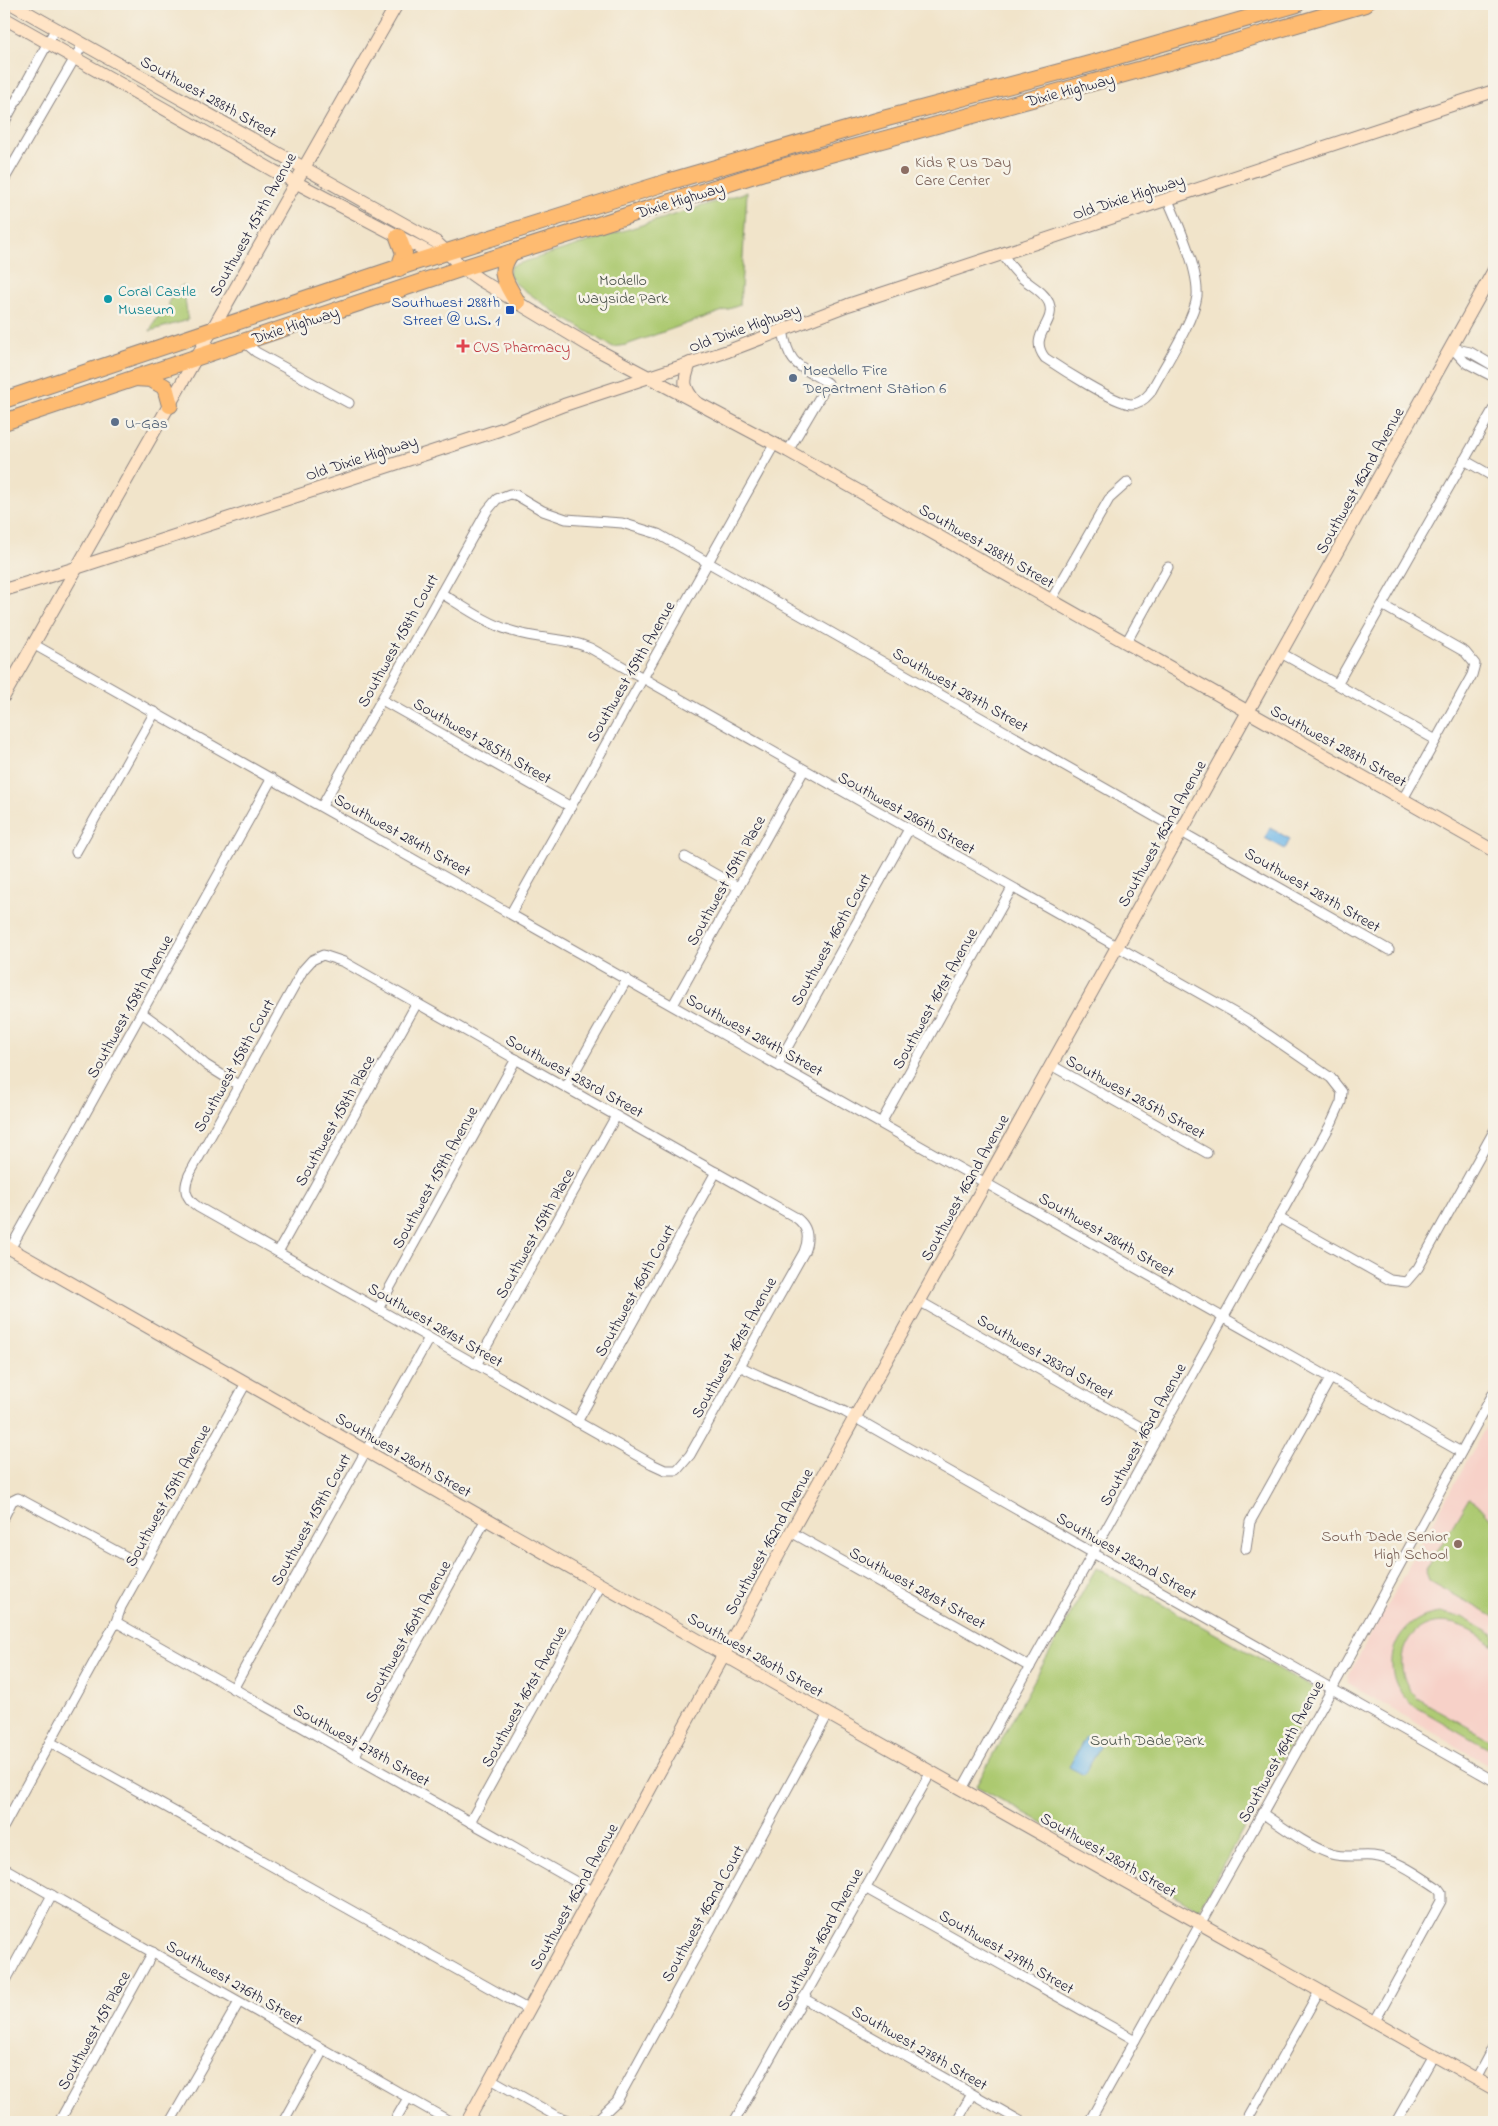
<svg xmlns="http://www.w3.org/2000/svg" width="1498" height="2126" font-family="'Indie Flower',sans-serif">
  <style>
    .built { fill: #f7d1c8 }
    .green { fill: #acc970; stroke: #677656 }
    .water { fill: #70b8e8; stroke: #496d92 }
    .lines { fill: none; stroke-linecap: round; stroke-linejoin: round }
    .street-casing { stroke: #8a8382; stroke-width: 11 }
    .secondary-casing { stroke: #8a8382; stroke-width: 14 }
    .highway-casing { stroke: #8a8382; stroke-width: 18 }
    .street { stroke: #fff; stroke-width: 9 }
    .secondary { stroke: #ffe4c6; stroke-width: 12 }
    .highway { stroke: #febb71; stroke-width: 16 }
    .education-dot { fill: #8d6e63; stroke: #f7f3e8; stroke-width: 2 }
    .culture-dot { fill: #0f9aa8; stroke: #f7f3e8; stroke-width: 2 }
    .transit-dot { fill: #1a4fb4; stroke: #f7f3e8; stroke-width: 2 }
    .health-dot { fill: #e0444e; stroke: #f7f3e8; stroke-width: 2 }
    .service-dot { fill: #5c6f8a; stroke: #f7f3e8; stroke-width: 2 }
    .labels { text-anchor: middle; stroke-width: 5; stroke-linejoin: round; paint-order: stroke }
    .street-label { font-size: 16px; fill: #22223b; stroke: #f7f3e8 }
    .education-label { font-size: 16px; fill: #785e54; stroke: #f7f3e8; text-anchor: start }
    .park-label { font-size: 16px; fill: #4b544b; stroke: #f7f3e8 }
    .culture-label { font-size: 16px; fill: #0d838f; stroke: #f7f3e8; text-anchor: start }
    .transit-label { font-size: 16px; fill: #164399; stroke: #f7f3e8; text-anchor: end }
    .health-label { font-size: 16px; fill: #be3a42; stroke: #f7f3e8; text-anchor: start }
    .service-label { font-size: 16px; fill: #4e5e75; stroke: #f7f3e8; text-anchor: start }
  </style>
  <rect width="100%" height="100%" fill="#f7f3e8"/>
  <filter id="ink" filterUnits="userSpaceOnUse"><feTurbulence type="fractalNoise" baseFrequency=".02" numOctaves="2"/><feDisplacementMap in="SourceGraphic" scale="10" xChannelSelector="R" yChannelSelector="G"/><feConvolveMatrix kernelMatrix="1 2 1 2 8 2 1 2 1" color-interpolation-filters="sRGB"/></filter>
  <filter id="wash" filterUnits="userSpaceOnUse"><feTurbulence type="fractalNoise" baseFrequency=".0096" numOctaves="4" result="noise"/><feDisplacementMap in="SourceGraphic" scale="20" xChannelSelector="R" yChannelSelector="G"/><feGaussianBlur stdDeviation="1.12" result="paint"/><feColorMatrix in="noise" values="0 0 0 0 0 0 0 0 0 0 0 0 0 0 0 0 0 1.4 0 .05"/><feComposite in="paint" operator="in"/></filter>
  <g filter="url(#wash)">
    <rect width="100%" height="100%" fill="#f1e4ca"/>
    <polygon class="built" points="1494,1412 1494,1768 1348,1683 1348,1676"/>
    <g class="green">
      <polygon points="747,192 740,305 626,345 613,347 559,315 516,284 509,274 511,266 514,265"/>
      <polygon points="183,285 188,320 150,331 158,316 160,317 169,307 169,300 179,293 180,287"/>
      <polygon points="1469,1498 1478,1504 1494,1522 1494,1617 1428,1580 1425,1572"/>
      <polygon points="1096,1568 1319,1691 1199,1909 976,1786"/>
      <path d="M1443 1613 1462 1617 1494 1635V1645C1481 1637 1465 1625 1450 1623 1405 1616 1386 1668 1417 1698L1494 1742V1752L1411 1704C1374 1671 1394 1615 1443 1613Z"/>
    </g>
    <g class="water">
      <polygon points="1270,828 1290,839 1285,849 1265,838"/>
      <polygon points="1086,1736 1101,1745 1084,1775 1069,1767"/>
    </g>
  </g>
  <g filter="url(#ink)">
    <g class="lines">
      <defs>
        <g id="street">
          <polyline points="4,123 56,28"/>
          <polyline points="4,180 83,44"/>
          <path d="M1003 255C1008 262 1013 270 1020 276 1029 285 1044 291 1049 303 1057 324 1027 335 1045 358 1060 368 1114 403 1131 404 1139 404 1145 399 1150 393 1163 368 1194 321 1197 296 1199 271 1178 223 1168 200"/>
          <path d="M783 330C789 367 799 365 828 383L788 451"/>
          <polyline points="243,341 256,352 349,403"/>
          <polyline points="1452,348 1465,362 1494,377"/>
          <polyline points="1452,348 1470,352 1494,366"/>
          <polyline points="1464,460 1494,477"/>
          <path d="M441 593C464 607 489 625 515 632 541 640 564 637 590 648L1247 1020 1331 1078 1342 1092 1341 1102 1332 1122 962 1789"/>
          <polyline points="1051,600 1109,499 1128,482"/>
          <polyline points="1382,605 1465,652 1475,664 1472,675 1436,740"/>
          <polyline points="1126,643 1168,567"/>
          <polyline points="33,644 1461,1452"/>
          <polyline points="1281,653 1436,740 1403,799"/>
          <polyline points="1337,684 1494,408"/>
          <polyline points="382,700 571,807"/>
          <polyline points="322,806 487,511 497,499 510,494 516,495 543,511 566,519 622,523 658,534 1389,950"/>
          <polyline points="76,852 155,712"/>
          <polyline points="685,857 738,887"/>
          <polyline points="511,913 775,443"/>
          <path d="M323 955 344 962 795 1217C808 1226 810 1237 804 1252L690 1455 677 1470H665L652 1464 198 1207C185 1198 183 1189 189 1175L303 970 312 960Z"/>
          <polyline points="673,1005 804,770"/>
          <polyline points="142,1013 171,1034 206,1065 238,1085"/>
          <polyline points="778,1064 909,829"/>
          <polyline points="1051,1065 1207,1153"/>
          <polyline points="566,1087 627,979"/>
          <polyline points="881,1123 1012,888"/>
          <polyline points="1279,1218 1390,1280 1406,1282 1418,1268 1494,1131"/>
          <polyline points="10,1249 272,778"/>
          <polyline points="278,1252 417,1003"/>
          <polyline points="919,1301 1158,1437"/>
          <polyline points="378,1309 516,1059"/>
          <polyline points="476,1365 616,1116"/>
          <path d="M740 1366C774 1385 810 1395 845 1412L1494 1781"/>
          <polyline points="577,1422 716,1172"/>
          <polyline points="4,1517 12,1501 18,1498 144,1566"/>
          <polyline points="791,1532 1030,1667"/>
          <polyline points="1246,1549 1250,1522 1330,1379"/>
          <polyline points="116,1622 594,1892"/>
          <polyline points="233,1689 429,1338"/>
          <polyline points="50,1742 116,1622 121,1607 246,1383"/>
          <polyline points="354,1757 486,1519"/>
          <path d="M1262 1813C1284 1828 1306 1845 1331 1854 1345 1858 1359 1855 1373 1856 1397 1859 1418 1875 1438 1888L1441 1892V1901L1375 2021"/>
          <polyline points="470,1822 601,1585"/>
          <polyline points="4,1826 50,1742 529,2010"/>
          <polyline points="4,1868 451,2122"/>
          <polyline points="865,1888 1135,2040"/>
          <polyline points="4,1984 52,1895"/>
          <polyline points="803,1998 1022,2122"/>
          <polyline points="491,2079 556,2116 573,2122"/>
          <polyline points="1476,2079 1494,2045"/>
          <polyline points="59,2122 153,1952"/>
          <polyline points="170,2122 239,2002"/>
          <polyline points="283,2122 323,2050"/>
          <polyline points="394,2122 408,2098"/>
          <polyline points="584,2122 599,2118 617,2101 828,1714"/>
          <polyline points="734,2122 931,1772"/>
          <polyline points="956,2122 972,2094"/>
          <polyline points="1089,2122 1332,1689 1494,1392"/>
          <polyline points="1246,2122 1320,1990"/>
          <polyline points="1396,2122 1434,2055"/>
        </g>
        <g id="secondary">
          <polyline points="12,4 436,242 463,268 480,280 590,346 788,451 1494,851"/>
          <polyline points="4,18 274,171 438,257"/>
          <path d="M690 363C684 381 682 385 694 400"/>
          <polyline points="4,590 76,568 499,430 564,405 728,351 848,305 1494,91"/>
          <polyline points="4,696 397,4"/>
          <polyline points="4,1245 828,1714 1494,2089"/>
          <polyline points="467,2122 791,1532 1494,270"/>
        </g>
        <g id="highway">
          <polyline points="398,237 404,253 399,268"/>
          <path d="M511 253C496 273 506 282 517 302"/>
          <polyline points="135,378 151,379 165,387 170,405"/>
          <polyline points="4,400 412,263 671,181 887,118 1097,62 1297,4"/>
          <polyline points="4,422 463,268 764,172 1168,62 1365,4"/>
        </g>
      </defs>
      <use href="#street" class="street-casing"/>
      <use href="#secondary" class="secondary-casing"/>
      <use href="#highway" class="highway-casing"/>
      <use href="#street" class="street"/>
      <use href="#secondary" class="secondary"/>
      <use href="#highway" class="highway"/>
    </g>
  </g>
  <g class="education-dot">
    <circle cx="905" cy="170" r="5"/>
    <circle cx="1458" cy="1544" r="5"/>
  </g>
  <circle class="culture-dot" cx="108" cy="299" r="5"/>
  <rect class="transit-dot" x="505" y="305" width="10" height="10" rx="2.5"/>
  <path class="health-dot" d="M460.5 338.5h5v5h5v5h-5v5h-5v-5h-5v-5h5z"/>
  <g class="service-dot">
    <circle cx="793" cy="378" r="5"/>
    <circle cx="115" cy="422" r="5"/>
  </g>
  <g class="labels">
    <g class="street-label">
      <text transform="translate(1070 89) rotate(-15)" y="6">Dixie Highway</text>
      <text transform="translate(209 96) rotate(29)" y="6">Southwest 288th Street</text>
      <text transform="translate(1128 196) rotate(-18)" y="6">Old Dixie Highway</text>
      <text transform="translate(680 199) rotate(-17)" y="6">Dixie Highway</text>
      <text transform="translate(252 224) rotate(-61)" y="6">Southwest 157th Avenue</text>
      <text transform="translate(295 324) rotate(-18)" y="6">Dixie Highway</text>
      <text transform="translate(744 327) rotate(-20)" y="6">Old Dixie Highway</text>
      <text transform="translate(361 457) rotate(-18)" y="6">Old Dixie Highway</text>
      <text transform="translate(1359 480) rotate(-61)" y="6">Southwest 162nd Avenue</text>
      <text transform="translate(987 545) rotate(30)" y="6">Southwest 288th Street</text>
      <text transform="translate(397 640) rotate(-61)" y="6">Southwest 158th Court</text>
      <text transform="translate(630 671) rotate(-60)" y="6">Southwest 159th Avenue</text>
      <text transform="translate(961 689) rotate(30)" y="6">Southwest 287th Street</text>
      <text transform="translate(483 740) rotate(30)" y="6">Southwest 285th Street</text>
      <text transform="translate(1339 745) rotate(29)" y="6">Southwest 288th Street</text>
      <text transform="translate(907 812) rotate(29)" y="6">Southwest 286th Street</text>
      <text transform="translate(1161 833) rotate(-61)" y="6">Southwest 162nd Avenue</text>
      <text transform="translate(403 834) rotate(29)" y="6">Southwest 284th Street</text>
      <text transform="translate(725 880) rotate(-61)" y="6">Southwest 159th Place</text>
      <text transform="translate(1313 889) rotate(30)" y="6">Southwest 287th Street</text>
      <text transform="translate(830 939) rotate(-61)" y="6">Southwest 160th Court</text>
      <text transform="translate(934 998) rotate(-61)" y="6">Southwest 161st Avenue</text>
      <text transform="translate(129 1006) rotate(-61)" y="6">Southwest 158th Avenue</text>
      <text transform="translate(755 1034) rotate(29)" y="6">Southwest 284th Street</text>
      <text transform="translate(233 1065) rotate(-61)" y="6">Southwest 158th Court</text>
      <text transform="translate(575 1075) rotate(29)" y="6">Southwest 283rd Street</text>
      <text transform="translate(1136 1096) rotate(29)" y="6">Southwest 285th Street</text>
      <text transform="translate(334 1120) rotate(-61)" y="6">Southwest 158th Place</text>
      <text transform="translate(434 1177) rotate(-61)" y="6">Southwest 159th Avenue</text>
      <text transform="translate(964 1187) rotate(-61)" y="6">Southwest 162nd Avenue</text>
      <text transform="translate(534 1233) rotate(-61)" y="6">Southwest 159th Place</text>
      <text transform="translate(1107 1234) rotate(30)" y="6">Southwest 284th Street</text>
      <text transform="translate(634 1290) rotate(-61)" y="6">Southwest 160th Court</text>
      <text transform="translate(436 1324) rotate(30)" y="6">Southwest 281st Street</text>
      <text transform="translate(733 1347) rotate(-61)" y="6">Southwest 161st Avenue</text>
      <text transform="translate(1046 1356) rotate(30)" y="6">Southwest 283rd Street</text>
      <text transform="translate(1142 1434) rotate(-61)" y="6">Southwest 163rd Avenue</text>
      <text transform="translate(404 1454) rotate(30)" y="6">Southwest 280th Street</text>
      <text transform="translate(167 1495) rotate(-61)" y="6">Southwest 159th Avenue</text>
      <text transform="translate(310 1519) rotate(-61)" y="6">Southwest 159th Court</text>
      <text transform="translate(768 1541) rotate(-61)" y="6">Southwest 162nd Avenue</text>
      <text transform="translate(1127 1555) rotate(30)" y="6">Southwest 282nd Street</text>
      <text transform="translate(918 1587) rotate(29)" y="6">Southwest 281st Street</text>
      <text transform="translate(407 1631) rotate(-61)" y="6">Southwest 160th Avenue</text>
      <text transform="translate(756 1654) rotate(30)" y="6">Southwest 280th Street</text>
      <text transform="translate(523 1696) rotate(-61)" y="6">Southwest 161st Avenue</text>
      <text transform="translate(362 1744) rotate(29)" y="6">Southwest 278th Street</text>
      <text transform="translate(1280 1751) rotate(-61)" y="6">Southwest 164th Avenue</text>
      <text transform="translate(1109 1854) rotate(30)" y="6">Southwest 280th Street</text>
      <text transform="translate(573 1896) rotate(-61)" y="6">Southwest 162nd Avenue</text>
      <text transform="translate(702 1913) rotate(-61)" y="6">Southwest 162nd Court</text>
      <text transform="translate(819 1939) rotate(-61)" y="6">Southwest 163rd Avenue</text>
      <text transform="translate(1007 1951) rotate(30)" y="6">Southwest 279th Street</text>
      <text transform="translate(235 1982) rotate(30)" y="6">Southwest 276th Street</text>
      <text transform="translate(93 2030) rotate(-61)" y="6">Southwest 159 Place</text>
      <text transform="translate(920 2047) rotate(30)" y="6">Southwest 278th Street</text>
    </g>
    <g class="education-label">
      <text x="915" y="167">Kids R Us Day<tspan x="915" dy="18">Care Center</tspan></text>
      <text x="1448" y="1541" text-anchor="end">South Dade Senior<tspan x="1448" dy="18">High School</tspan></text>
    </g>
    <g class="park-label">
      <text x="623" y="285">Modello<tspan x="623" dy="18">Wayside Park</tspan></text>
      <text x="1147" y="1745">South Dade Park</text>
    </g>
    <g class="culture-label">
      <text x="118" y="296">Coral Castle<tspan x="118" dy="18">Museum</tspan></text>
    </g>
    <g class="transit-label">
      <text x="500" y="307">Southwest 288th<tspan x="500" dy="18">Street @ U.S. 1</tspan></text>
    </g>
    <g class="health-label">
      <text x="473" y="352">CVS Pharmacy</text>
    </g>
    <g class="service-label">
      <text x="803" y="375">Moedello Fire<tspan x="803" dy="18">Department Station 6</tspan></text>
      <text x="125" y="428">U-Gas</text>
    </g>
  </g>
  <rect width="1498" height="2126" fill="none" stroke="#f7f3e8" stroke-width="20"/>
</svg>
